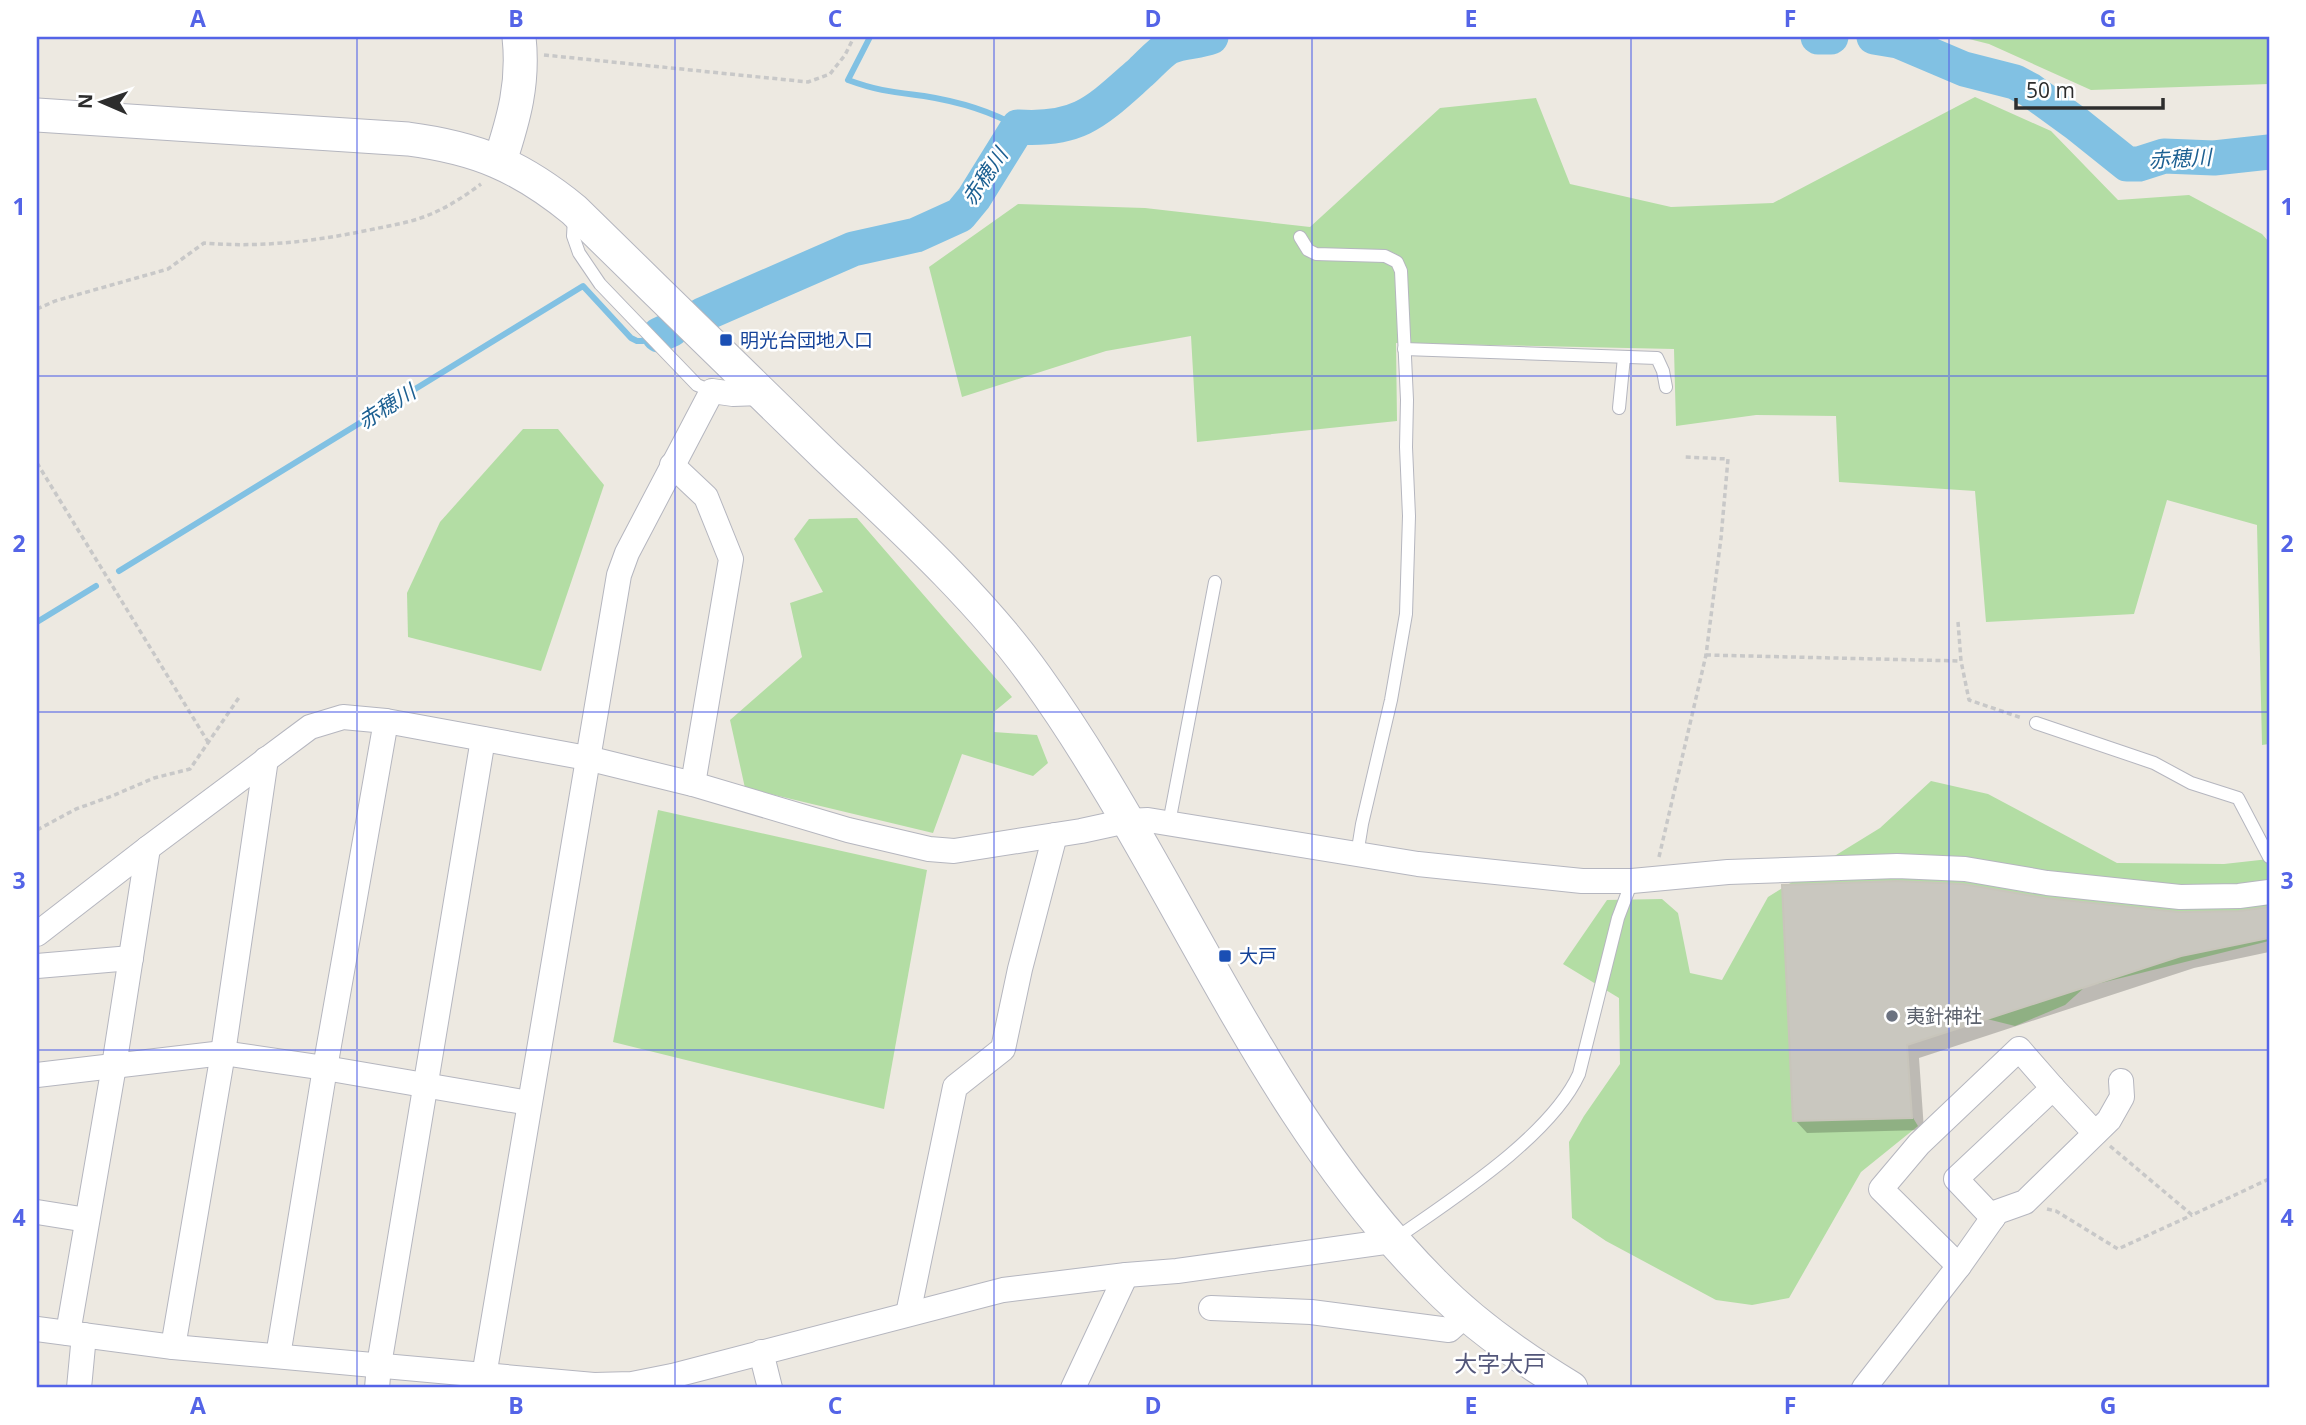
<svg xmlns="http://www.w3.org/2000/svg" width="2306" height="1425" font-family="'Open Sans','Noto Sans JP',sans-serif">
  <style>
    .green { fill: #b3dda4 }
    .shadow { fill: #0003 }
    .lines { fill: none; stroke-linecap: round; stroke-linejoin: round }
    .stream { stroke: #81c1e3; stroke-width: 6 }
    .river { stroke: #81c1e3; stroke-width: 35 }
    .building { fill: #c9c7bf; stroke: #c8c5bb; stroke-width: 2 }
    .lane-casing { stroke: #b5b6bf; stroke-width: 14 }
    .street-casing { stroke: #b5b6bf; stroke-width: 26 }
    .secondary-casing { stroke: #b5b6bf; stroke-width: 35 }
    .path { stroke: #c8c8c8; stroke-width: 3.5; stroke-dasharray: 5 3.5; stroke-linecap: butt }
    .lane { stroke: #fff; stroke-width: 12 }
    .street { stroke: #fff; stroke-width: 24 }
    .secondary { stroke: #fff; stroke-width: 33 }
    .grid { fill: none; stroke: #5464e7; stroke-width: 2; stroke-opacity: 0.55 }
    .transit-dot { fill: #1a4fb4; stroke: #fff; stroke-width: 2.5 }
    .worship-dot { fill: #6b7280; stroke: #fff; stroke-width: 2.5 }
    .labels { text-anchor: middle; stroke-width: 5; stroke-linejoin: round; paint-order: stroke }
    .transit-label { font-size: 19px; fill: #164399; stroke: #fff; text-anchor: start }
    .worship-label { font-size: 19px; fill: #5b616d; stroke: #fff; text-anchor: start }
    .water-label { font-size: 21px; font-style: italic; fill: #1d6092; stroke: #fff }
    .quarter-label { font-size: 23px; fill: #52567a; stroke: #fff }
    .neatline { fill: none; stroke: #5464e7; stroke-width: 2.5 }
    .grid-label { font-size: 23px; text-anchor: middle; font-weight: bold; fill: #5464e7 }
  </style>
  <rect width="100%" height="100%" fill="#ede9e1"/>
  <g class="green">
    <polygon points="1961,37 2269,37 2269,84 2091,90 1989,44"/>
    <polygon points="1975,97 2051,131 2118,200 2189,195 2262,234 2269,242 2269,744 2262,745 2257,525 2167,500 2134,614 1986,622 1975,491 1839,482 1836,416 1756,415 1676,426 1674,349 1396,343 1397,421 1197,442 1191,336 1106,351 962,397 929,267 1018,204 1145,208 1310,227 1440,108 1536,98 1570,184 1671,207 1773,203"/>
    <polygon points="523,429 558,429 604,485 541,671 408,637 407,593 440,522"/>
    <polygon points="857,518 1012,697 995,711 994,732 1037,735 1048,763 1033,776 962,754 933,833 745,788 730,720 802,657 790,603 823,592 794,539 809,519"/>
    <polygon points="1931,781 1988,794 2117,863 2224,864 2269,859 2269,941 2085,987 2065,1005 2015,1026 1947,1009 1895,1040 1890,1080 1918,1126 1861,1172 1789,1298 1752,1305 1716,1300 1606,1241 1572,1218 1569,1142 1584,1116 1620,1064 1619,998 1563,964 1607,900 1662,899 1678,913 1690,973 1722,980 1768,897 1880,828"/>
    <polygon points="658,810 927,870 884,1109 613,1042"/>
  </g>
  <polygon class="shadow" points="2045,900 2179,914 2239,913 2269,909 2269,952 2194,968 1919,1058 1924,1130 1807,1133 1795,1120"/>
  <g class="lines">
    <g class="stream">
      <path d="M870 37 848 80C878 91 893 92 924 96 955 101 991 111 1018 127"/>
      <polyline points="119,571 583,286 631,338 637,341 643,341"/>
      <polyline points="37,622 96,586"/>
    </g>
    <g class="river">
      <polyline points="1818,37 1831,37"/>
      <polyline points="1874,37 1898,41 1964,69 2015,82 2030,90 2077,124 2127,164 2139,164 2164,156 2214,158 2269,152"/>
      <path d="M702 315 853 249 916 235 960 215 974 198 1018 127C1080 131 1097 111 1141 72 1149 65 1159 53 1169 47 1182 41 1198 42 1211 37"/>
      <polyline points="659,335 672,329"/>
    </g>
  </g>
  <polygon class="building" points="1897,881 1963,884 2045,898 2179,912 2239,911 2269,907 2269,938 2181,956 1907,1045 1912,1118 1793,1121 1782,885"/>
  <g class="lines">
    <defs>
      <g id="lane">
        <polyline points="574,218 573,236 579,253 600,284 697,385 712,391"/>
        <polyline points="1300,237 1308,250 1316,254 1385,256 1397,262 1401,271 1407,400 1406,447 1409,516 1406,614 1391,700 1362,824 1357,855"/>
        <polyline points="1404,349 1657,358 1663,371 1666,387"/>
        <polyline points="1619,408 1624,357"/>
        <polyline points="2036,723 2154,763 2191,783 2238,798 2269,857"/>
        <polyline points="1169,823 1215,582"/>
        <path d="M1395 1239C1452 1199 1550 1137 1579 1074L1618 918 1632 881"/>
      </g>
      <g id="street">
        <polyline points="672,465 706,497 731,559 693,784"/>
        <polyline points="37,934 148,848 310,727 343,717 386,721 587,758 693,784 848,830 929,849 954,851 1081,831 1127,821 1148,820 1418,864 1582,881 1632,881 1728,872 1897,866 1965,869 2047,883 2180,897 2239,896 2269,892"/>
        <polyline points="37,966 131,958"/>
        <polyline points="37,1075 223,1053 325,1068 529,1103"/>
        <polyline points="37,1212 87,1220"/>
        <polyline points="1993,1218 1956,1179 2053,1088 2095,1133"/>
        <polyline points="1959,1266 1881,1189 1919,1144 2019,1049 2053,1088"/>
        <polyline points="1211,1308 1311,1312 1449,1330 1467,1314"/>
        <polyline points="908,1314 955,1087 1003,1049 1020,969 1055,835"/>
        <polyline points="37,1329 173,1347 594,1385 632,1384 672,1376 1003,1290 1126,1275 1177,1271 1392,1241"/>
        <polyline points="68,1333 114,1066 148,848"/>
        <polyline points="173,1347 223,1053 266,759"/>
        <polyline points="761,1352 770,1388"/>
        <polyline points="278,1356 325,1068 386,721"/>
        <polyline points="484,1376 619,575 627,553 712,391 733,394 761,393"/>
        <polyline points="79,1388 84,1335"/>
        <polyline points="377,1388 379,1365 483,739"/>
        <polyline points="1073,1388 1126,1275"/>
        <polyline points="1864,1388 1959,1266 1997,1212 2025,1202 2109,1120 2122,1097 2121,1081"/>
      </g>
      <g id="secondary">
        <path d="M37 115 408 139C477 148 520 166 574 210 658 292 742 375 826 456 897 523 980 598 1036 677 1177 874 1261 1111 1434 1284 1473 1324 1523 1359 1571 1388"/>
        <path d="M500 161C514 118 524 83 519 37"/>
      </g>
    </defs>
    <use href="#lane" class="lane-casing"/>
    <use href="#street" class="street-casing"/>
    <use href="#secondary" class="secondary-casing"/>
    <g class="path">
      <polyline points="544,55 808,82 830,74 845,55 854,37"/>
      <path d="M37 309 55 301 168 269 204 243C262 248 317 241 374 229 393 225 413 222 431 214 448 207 465 196 481 184"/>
      <polyline points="37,463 208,742"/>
      <polyline points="1958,622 1961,661 1969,700 2022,718"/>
      <polyline points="1706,655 1961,661"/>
      <polyline points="37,830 76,809 112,796 154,778 190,769 240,696"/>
      <polyline points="1659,857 1706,655 1721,538 1728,459 1683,457"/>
      <polyline points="2110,1146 2192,1215 2269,1179"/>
      <polyline points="2047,1209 2056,1211 2118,1249 2192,1215"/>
    </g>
    <use href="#lane" class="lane"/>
    <use href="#street" class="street"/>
    <use href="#secondary" class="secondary"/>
  </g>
  <path class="grid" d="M357 37V1388M675 37V1388M994 37V1388M1312 37V1388M1631 37V1388M1949 37V1388M37 376H2269M37 712H2269M37 1050H2269"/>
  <g class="transit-dot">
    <rect x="719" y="333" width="14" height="14" rx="3.5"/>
    <rect x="1218" y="949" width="14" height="14" rx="3.5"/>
  </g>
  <circle class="worship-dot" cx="1892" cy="1016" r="7"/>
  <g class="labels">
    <g class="transit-label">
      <text x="740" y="347">明光台団地入口</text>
      <text x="1239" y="963">大戸</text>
    </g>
    <g class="worship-label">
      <text x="1906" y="1023">夷針神社</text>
    </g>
    <g class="water-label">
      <text transform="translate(2180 159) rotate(-3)" y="7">赤穂川</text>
      <text transform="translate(985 177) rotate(-56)" y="7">赤穂川</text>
      <text transform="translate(387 407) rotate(-32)" y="7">赤穂川</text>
    </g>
    <g class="quarter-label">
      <text x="1500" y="1372">大字大戸</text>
    </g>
  </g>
  <rect width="2306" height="1425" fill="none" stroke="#ffffff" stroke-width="77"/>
  <g transform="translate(102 102) rotate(272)" stroke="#ffffff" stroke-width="5" paint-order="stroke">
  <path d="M0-5L12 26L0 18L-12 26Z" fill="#2d2d2d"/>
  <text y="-10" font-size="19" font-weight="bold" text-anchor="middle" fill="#2d2d2d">N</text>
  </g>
  <path d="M2016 98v10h147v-10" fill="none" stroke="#2d2d2d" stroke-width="3.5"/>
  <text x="2026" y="98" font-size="21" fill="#2d2d2d" stroke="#ffffff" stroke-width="5" paint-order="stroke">50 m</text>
  <rect x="38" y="38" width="2230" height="1348" class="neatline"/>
  <g class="grid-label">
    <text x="198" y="27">A</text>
    <text x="516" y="27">B</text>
    <text x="835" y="27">C</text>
    <text x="1153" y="27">D</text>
    <text x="1471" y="27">E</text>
    <text x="1790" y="27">F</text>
    <text x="2108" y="27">G</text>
    <text x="19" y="215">1</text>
    <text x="2287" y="215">1</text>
    <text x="19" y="552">2</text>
    <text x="2287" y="552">2</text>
    <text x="19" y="889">3</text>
    <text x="2287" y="889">3</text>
    <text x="19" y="1226">4</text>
    <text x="2287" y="1226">4</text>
    <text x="198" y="1414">A</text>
    <text x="516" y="1414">B</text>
    <text x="835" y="1414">C</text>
    <text x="1153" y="1414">D</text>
    <text x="1471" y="1414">E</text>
    <text x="1790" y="1414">F</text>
    <text x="2108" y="1414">G</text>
  </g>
</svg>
